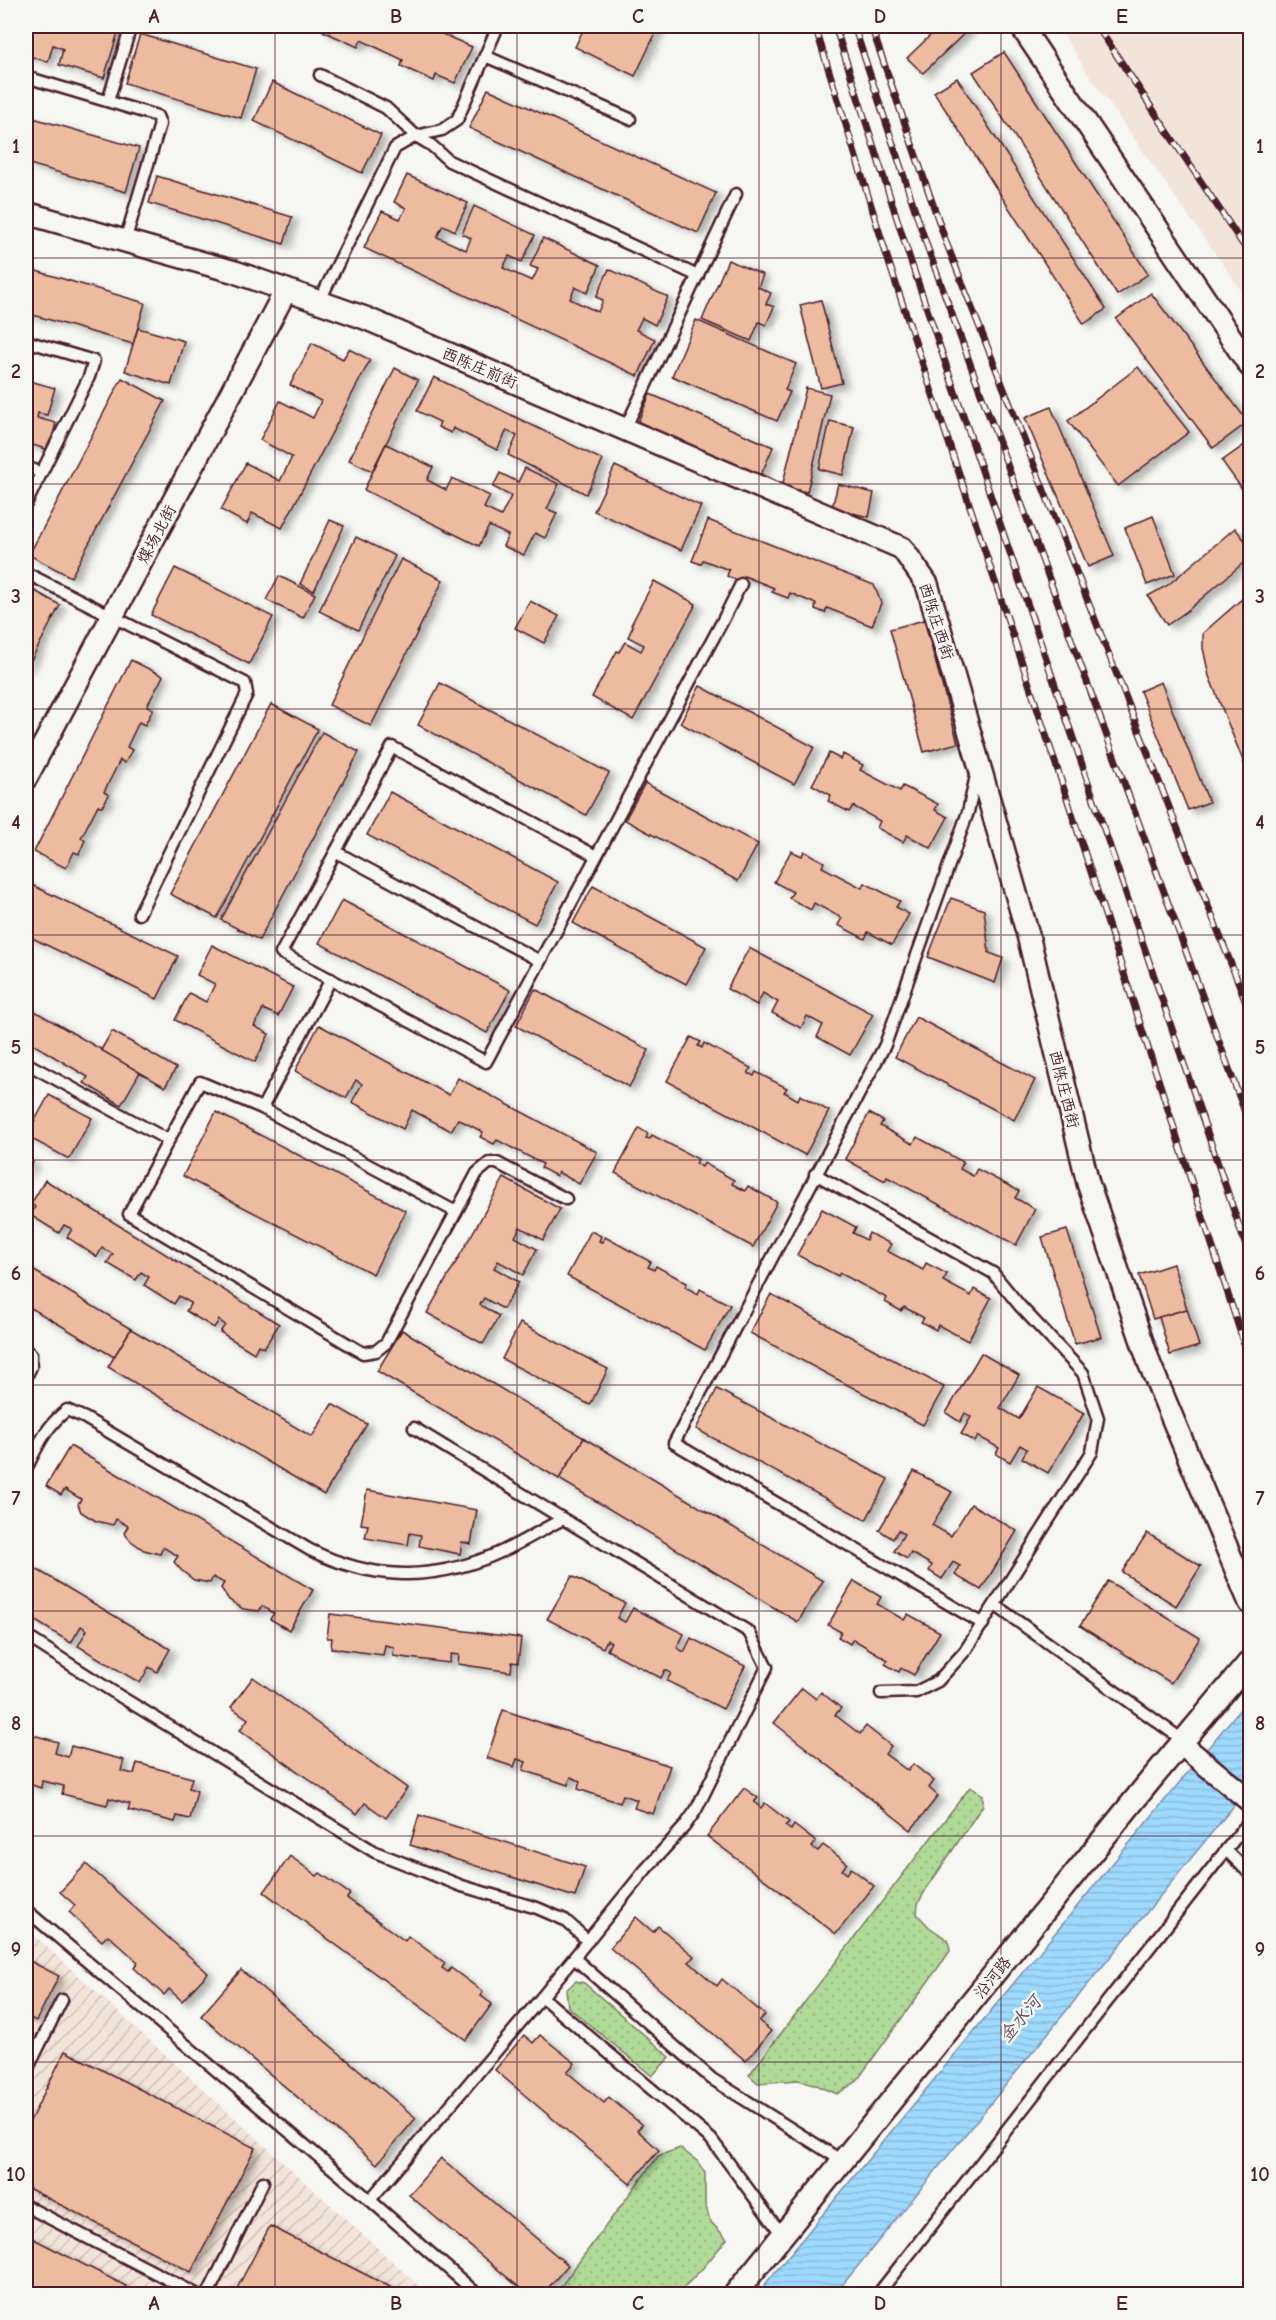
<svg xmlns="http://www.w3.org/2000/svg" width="1276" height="2320" font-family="'Comic Neue','LXGW WenKai TC',sans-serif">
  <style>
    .built { fill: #f3e4d9 }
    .industrial { fill: url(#industrial-furrows) }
    .grass { fill: url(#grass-dots); stroke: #7d7c61; stroke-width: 1.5 }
    .water { fill: url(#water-rules); stroke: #7c8faa; stroke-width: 1.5 }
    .building { fill: #edbb9f; stroke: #4a1f2b; stroke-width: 1.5; filter: url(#shadow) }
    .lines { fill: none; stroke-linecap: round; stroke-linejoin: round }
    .lane-casing { stroke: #4a1f2b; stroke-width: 15 }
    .street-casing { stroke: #4a1f2b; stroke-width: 26 }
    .lane { stroke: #f6f6f2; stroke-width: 10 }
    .street { stroke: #f6f6f2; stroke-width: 21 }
    .rail-casing { stroke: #4a1f2b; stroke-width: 7 }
    .rail { stroke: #f6f6f2; stroke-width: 4.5; stroke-dasharray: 14; stroke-linecap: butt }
    .grid { fill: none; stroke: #4a1f2b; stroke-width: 1.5; stroke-opacity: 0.55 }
    .labels { text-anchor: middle; stroke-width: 5; stroke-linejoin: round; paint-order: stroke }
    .street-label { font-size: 16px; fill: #4a1f2b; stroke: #f6f6f2 }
    .water-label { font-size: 18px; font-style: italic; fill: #5f4e60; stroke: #f6f6f2 }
    .neatline { fill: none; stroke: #4a1f2b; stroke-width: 2 }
    .grid-label { font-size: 20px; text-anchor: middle; font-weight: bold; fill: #4a1f2b }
  </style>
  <defs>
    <pattern id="industrial-furrows" width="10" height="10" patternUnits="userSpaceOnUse" patternTransform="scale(1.5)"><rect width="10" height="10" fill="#f3e4d9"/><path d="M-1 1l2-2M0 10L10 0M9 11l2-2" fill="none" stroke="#d2c3ba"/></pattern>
    <pattern id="grass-dots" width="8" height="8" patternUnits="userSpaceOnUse" patternTransform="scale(1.5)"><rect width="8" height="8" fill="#b0da97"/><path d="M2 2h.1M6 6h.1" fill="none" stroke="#99bb82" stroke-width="1.8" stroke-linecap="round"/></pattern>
    <pattern id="water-rules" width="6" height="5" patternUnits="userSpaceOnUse" patternTransform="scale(1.5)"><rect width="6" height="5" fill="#9ed9fe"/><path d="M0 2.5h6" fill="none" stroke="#8abada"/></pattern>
    <filter id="shadow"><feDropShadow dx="6" dy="4" stdDeviation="3" flood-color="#0004"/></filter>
  </defs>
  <rect width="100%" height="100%" fill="#f6f6f2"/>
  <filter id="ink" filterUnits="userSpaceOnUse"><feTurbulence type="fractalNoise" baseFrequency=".0167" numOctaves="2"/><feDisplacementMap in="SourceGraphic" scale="12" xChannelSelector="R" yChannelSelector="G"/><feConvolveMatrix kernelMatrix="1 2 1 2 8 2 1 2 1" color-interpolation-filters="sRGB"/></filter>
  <g filter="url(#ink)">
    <polygon class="built" points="1058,26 1250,26 1250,303 1085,69"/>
    <polygon class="industrial" points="26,1928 428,2294 26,2294"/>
    <g class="grass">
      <polygon points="970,1787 983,1795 983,1805 925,1891 918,1904 917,1914 929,1927 948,1940 950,1951 856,2082 837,2094 814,2084 798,2080 758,2083 749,2075"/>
      <polygon points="576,1981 584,1983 670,2057 652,2076 568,2007 566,1990"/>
      <polygon points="680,2148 697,2161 705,2173 705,2203 710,2221 727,2239 702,2269 677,2294 555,2294 658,2156"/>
    </g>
    <polygon class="water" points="1250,1697 1250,1786 835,2294 757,2294"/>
    <g class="building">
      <polygon points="26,26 120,26 104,78 59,65 63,49 53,45 48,62 26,55"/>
      <polygon points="325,26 424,26 472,47 455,83 436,75 434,81 401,66 403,60 361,40 358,47 323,31"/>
      <polygon points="585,26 659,26 635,76 575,47"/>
      <polygon points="940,26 972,26 923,73 907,58"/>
      <polygon points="140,34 256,69 241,118 125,83"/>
      <polygon points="1004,52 1148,274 1117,295 973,72"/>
      <polygon points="957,78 1106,309 1084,324 934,92"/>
      <polygon points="272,82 381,135 362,173 254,121"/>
      <polygon points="488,89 716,193 698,233 469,128"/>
      <polygon points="26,116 139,148 126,192 26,163"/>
      <polygon points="407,175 468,203 455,231 443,225 437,237 466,250 471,238 462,234 474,206 535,235 522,262 509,256 503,268 532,281 538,269 530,266 543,238 600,265 587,293 575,287 570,299 598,312 603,300 596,297 609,269 668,297 655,325 642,318 636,330 655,339 638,376 364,248 382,211 400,219 406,208 394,202"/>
      <polygon points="157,176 292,217 284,244 149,203"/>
      <polygon points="728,260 763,275 758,287 771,293 766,304 774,307 766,325 759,322 751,341 702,320"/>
      <polygon points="26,268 145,303 133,344 26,313"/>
      <polygon points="1151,293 1248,422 1213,448 1116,319"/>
      <polygon points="821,300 842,383 821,388 800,305"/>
      <polygon points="696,320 796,364 785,390 790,392 777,421 672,376"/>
      <polygon points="138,328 184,341 171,385 125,371"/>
      <polygon points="312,343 343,359 349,349 370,360 282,528 252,513 247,524 221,510 246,463 280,481 292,457 260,440 280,401 313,418 321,401 290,385"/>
      <polygon points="1138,367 1189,432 1118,486 1068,421"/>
      <polygon points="395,368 418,380 372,471 349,460"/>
      <polygon points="434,377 603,460 586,494 508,455 517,436 507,430 497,450 453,428 451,433 438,427 440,422 417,411"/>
      <polygon points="122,378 165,401 71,577 29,555"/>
      <polygon points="26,380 55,388 47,415 38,413 37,418 56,423 49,450 26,443"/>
      <polygon points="806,388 830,394 807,492 782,487"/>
      <polygon points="650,394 773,447 761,475 638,422"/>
      <polygon points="1051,407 1114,556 1088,567 1025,418"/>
      <polygon points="830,421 854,427 843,475 819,469"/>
      <polygon points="1250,441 1250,500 1222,461"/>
      <polygon points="386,444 433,467 427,480 446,490 452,478 490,496 484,508 501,516 511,496 493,487 500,473 518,482 525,468 559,484 547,509 557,513 545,538 535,533 524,555 503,546 508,535 489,526 479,546 364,490"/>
      <polygon points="615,466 701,506 681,550 594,511"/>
      <polygon points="838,484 874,493 869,517 832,508"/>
      <polygon points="1153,516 1175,574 1147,585 1125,528"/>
      <polygon points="330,520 344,526 314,591 300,584"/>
      <polygon points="708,520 874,585 881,603 872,626 827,608 825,613 815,609 816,604 790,593 788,598 772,592 774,588 744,576 741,582 727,576 729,570 703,560 701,564 692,561"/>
      <polygon points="1235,528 1250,547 1250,557 1187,611 1167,625 1148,596 1168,585"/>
      <polygon points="356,537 395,556 358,630 319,611"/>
      <polygon points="401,559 443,580 371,726 329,705"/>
      <polygon points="175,568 273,617 249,664 151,615"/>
      <polygon points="279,576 315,594 303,618 266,600"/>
      <polygon points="654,581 696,604 633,720 592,697 617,651 619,652 625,642 641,651 644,645 628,637 633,626 631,625"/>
      <polygon points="26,586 60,605 26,670"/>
      <polygon points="1250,592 1250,778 1209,676 1203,648 1203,633"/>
      <polygon points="530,601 559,616 544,643 515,628"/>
      <polygon points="924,620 958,743 924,752 890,629"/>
      <polygon points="131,660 163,676 147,706 153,709 145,725 139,722 127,747 132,750 125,763 120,760 104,792 109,795 102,807 98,805 81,838 85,840 79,854 74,852 66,868 34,852"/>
      <polygon points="1161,682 1209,802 1188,810 1140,691"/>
      <polygon points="440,683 609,773 586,815 418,725"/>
      <polygon points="700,686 814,747 794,784 680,723"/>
      <polygon points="271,704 318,729 217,918 170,894"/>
      <polygon points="322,732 359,752 259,940 221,920"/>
      <polygon points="829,753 840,759 843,754 863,765 860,770 900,791 903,786 938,804 935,810 948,817 931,848 907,835 903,842 877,828 880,821 853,806 849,812 828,801 831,795 812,785"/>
      <polygon points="645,783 758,844 738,881 625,820"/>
      <polygon points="390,792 558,882 535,924 367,835"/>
      <polygon points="791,851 802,856 804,851 824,862 822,867 862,888 865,883 900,901 896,907 909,914 892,945 868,932 865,939 838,925 842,918 814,903 811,910 789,898 793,892 774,882"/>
      <polygon points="26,882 178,956 157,999 26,935"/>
      <polygon points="593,886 706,947 686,984 573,923"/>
      <polygon points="951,898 984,910 989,953 1003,958 995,983 928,957"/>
      <polygon points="342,900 510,990 487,1033 319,943"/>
      <polygon points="212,945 293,987 278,1016 263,1009 254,1026 269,1034 255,1062 175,1020 189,993 206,1002 215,984 197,975"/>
      <polygon points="749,948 873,1014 850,1055 817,1037 823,1025 807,1016 801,1028 772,1013 778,1002 763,993 757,1005 727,989"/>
      <polygon points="535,989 649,1050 629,1087 516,1026"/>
      <polygon points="26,1006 140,1072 121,1105 84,1083 88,1077 26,1040"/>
      <polygon points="916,1017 1035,1080 1014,1120 895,1057"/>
      <polygon points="319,1025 449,1095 458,1078 597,1152 579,1184 558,1172 556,1176 541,1168 543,1164 497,1140 494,1144 480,1137 483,1132 458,1119 451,1131 412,1110 403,1129 352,1102 362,1084 356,1080 346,1098 295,1071"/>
      <polygon points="112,1031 176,1068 165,1087 101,1050"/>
      <polygon points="691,1037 701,1042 698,1046 702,1048 704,1043 751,1068 748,1073 754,1076 756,1072 787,1088 784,1092 798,1100 800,1095 829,1111 805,1155 667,1081"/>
      <polygon points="49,1095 92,1118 69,1159 26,1136"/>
      <polygon points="216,1112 406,1211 373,1274 183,1176"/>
      <polygon points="869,1113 883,1121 880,1126 913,1144 917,1137 963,1162 960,1169 973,1176 977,1169 1019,1191 1015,1198 1035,1209 1016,1245 887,1177 885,1181 845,1159"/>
      <polygon points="639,1128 648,1134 646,1138 650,1139 652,1135 698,1159 696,1164 702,1167 704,1163 734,1180 732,1184 745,1191 748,1186 777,1202 753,1247 615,1173"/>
      <polygon points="26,1158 33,1162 26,1174"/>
      <polygon points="504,1178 560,1209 543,1240 520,1227 515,1237 537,1249 523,1275 498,1261 494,1268 519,1282 503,1309 484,1298 480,1305 499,1316 483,1344 427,1313"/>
      <polygon points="45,1180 279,1324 264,1348 258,1345 254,1353 220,1332 225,1325 219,1320 214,1328 186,1311 191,1303 179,1296 174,1304 144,1285 149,1277 141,1272 136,1280 107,1263 113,1254 102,1248 97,1257 67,1237 72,1229 64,1225 59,1233 30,1215 35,1207 31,1204"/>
      <polygon points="822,1209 856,1227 853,1233 866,1240 869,1233 891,1244 887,1251 923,1270 926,1263 947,1274 943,1281 971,1296 974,1289 991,1298 968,1341 938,1325 936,1330 921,1322 924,1318 904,1307 901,1311 885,1302 887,1298 840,1273 838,1276 797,1255"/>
      <polygon points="1067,1230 1101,1337 1075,1344 1042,1237"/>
      <polygon points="591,1231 601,1236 599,1241 602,1242 605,1237 651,1262 648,1267 654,1270 656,1266 687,1283 685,1287 698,1294 700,1289 730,1305 705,1350 567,1276"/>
      <polygon points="1173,1264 1187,1309 1153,1319 1139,1275"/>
      <polygon points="26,1266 131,1329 114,1357 26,1305"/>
      <polygon points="771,1294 944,1387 923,1425 750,1333"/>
      <polygon points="1187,1309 1199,1346 1170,1355 1159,1317"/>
      <polygon points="520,1323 608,1369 590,1405 502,1359"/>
      <polygon points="131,1329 312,1437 332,1404 367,1424 324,1495 108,1367"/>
      <polygon points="402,1330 584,1438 559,1479 377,1371"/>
      <polygon points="981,1353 1019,1375 1000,1408 1019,1419 1038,1387 1084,1413 1048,1473 1022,1458 1027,1449 1020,1445 1010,1462 996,1454 999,1448 978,1436 975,1442 961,1434 971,1417 965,1413 960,1422 946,1413"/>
      <polygon points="717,1389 888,1479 866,1520 696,1429"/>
      <polygon points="584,1438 823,1581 798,1622 559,1479"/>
      <polygon points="70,1446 313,1590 289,1630 270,1619 274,1613 262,1606 259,1611 243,1609 229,1600 221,1588 224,1583 213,1577 210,1583 194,1580 181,1570 174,1562 178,1556 163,1547 160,1554 144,1550 131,1541 124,1533 128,1526 116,1519 113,1525 96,1521 81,1512 78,1504 81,1499 65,1489 61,1495 46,1486"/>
      <polygon points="914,1471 952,1492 932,1525 951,1536 971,1504 1017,1531 981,1590 955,1575 960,1566 953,1562 942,1579 929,1571 932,1565 911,1553 907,1559 894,1551 904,1534 898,1530 893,1539 879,1530"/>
      <polygon points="367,1490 477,1510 471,1544 462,1542 460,1554 419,1546 421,1535 410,1533 408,1545 365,1538 368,1525 361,1524"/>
      <polygon points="1147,1533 1201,1566 1176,1606 1122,1572"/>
      <polygon points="26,1563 170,1649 157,1672 149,1667 140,1683 78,1646 87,1630 81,1626 71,1643 26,1615"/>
      <polygon points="572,1576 625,1603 617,1618 625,1622 633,1608 684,1634 677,1648 684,1652 691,1638 745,1666 723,1709 667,1681 671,1673 665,1670 661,1678 607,1650 611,1642 607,1640 603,1648 547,1619"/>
      <polygon points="854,1581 881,1597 877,1604 904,1620 908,1614 940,1632 914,1675 901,1668 899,1672 885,1664 888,1660 853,1639 850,1644 838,1637 841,1632 828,1625"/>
      <polygon points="1108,1581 1200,1638 1171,1683 1080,1626"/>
      <polygon points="330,1614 521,1638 518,1663 512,1662 511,1672 458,1664 459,1655 451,1654 449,1663 393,1656 394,1647 385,1645 383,1655 331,1648 332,1638 327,1638"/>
      <polygon points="253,1677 407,1788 386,1818 365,1803 357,1814 240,1730 248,1719 231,1707"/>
      <polygon points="802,1688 816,1699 821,1692 841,1708 835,1715 860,1734 866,1726 891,1746 885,1754 908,1771 913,1764 934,1781 929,1788 938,1796 911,1830 774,1723"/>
      <polygon points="503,1710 670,1766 653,1814 634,1808 637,1800 623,1795 620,1803 578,1789 580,1781 571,1777 568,1785 523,1770 526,1762 517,1759 514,1767 487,1758"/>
      <polygon points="26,1733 58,1742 55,1753 68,1757 71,1746 124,1760 121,1771 134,1774 137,1763 192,1778 189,1788 197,1791 190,1819 177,1816 175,1822 128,1810 130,1804 109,1798 107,1805 62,1794 64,1786 42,1781 41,1788 26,1783"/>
      <polygon points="744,1788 758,1798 754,1802 761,1808 765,1803 789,1822 785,1826 791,1830 794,1825 816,1842 812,1847 818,1851 823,1845 847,1863 842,1870 847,1874 851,1868 874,1886 836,1934 707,1836"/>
      <polygon points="419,1815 585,1867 575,1897 410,1845"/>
      <polygon points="290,1856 317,1876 320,1873 350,1894 347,1898 405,1941 408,1936 445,1963 442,1968 448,1972 451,1968 483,1992 481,1996 492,2004 466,2040 264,1892"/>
      <polygon points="86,1864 208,1973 182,2001 169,1989 164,1995 134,1968 138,1962 108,1935 102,1941 69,1912 75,1905 60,1892"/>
      <polygon points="636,1917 653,1932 658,1926 694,1956 689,1962 717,1986 722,1979 765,2015 759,2021 771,2031 746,2061 610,1948"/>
      <polygon points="26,1959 59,1976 36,2021 26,2016"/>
      <polygon points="241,1970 416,2118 377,2164 201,2016"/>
      <polygon points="524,2035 533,2043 540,2035 575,2063 567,2072 604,2103 609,2097 642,2125 637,2130 659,2150 630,2184 495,2070"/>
      <polygon points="65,2051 255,2148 191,2272 26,2187 26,2129"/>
      <polygon points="441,2158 568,2265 543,2294 527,2294 409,2195"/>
      <polygon points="270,2226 404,2294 234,2294"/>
      <polygon points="26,2235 126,2286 121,2294 26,2294"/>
    </g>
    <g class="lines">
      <defs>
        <g id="lane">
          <polyline points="485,56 630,119"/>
          <polyline points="320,75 386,108 416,136 431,145 449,161 698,276"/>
          <polyline points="26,77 157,116 160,124 125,241"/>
          <polyline points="108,101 131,26"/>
          <polyline points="319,302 395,148 416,136 442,130 457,120 498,26"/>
          <polyline points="26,341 94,361 89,377 26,504"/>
          <polyline points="625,429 736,194"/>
          <polyline points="26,467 42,473"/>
          <polyline points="26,573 245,683 247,694 139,914"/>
          <polyline points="977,771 968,812 885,1045 674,1443 983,1624"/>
          <polyline points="336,852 540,961"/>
          <polyline points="596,856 392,747 281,953 486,1062 723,620 741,584"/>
          <polyline points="331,979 262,1108 456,1212"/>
          <polyline points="26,1063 168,1140"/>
          <polyline points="262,1108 200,1082 129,1214 363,1353 376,1351 386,1343 477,1173 489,1163 497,1163 566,1199"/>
          <polyline points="815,1174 993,1273 1020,1306 1083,1373 1098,1418 1092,1452 965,1651 938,1681 916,1692 881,1693"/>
          <polyline points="26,1350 31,1354 31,1367 26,1377"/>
          <path d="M26 1469C37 1447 46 1426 67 1410L85 1418 310 1550C370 1579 426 1582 489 1557 515 1547 539 1531 563 1519"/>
          <polyline points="995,1605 1184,1741"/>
          <polyline points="26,1636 118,1695 375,1852 462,1886 537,1908 565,1920 588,1941"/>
          <polyline points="1226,1850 1250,1820"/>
          <polyline points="26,1910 370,2200 477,2294"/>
          <polyline points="574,1958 712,2079 844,2162"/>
          <polyline points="542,1997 711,2139 783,2236"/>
          <polyline points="26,2072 62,2000"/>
          <polyline points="370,2200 542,1997 646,1869 684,1827 696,1810 767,1667 749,1632 414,1428"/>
          <polyline points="26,2206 196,2294"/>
          <polyline points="208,2294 263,2182"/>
          <polyline points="878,2294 1226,1850 1250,1874"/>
        </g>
        <g id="street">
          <polyline points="1021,26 1250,366"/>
          <polyline points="26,213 235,272 365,318 902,548 927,584 1028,935 1088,1183 1150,1365 1250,1603"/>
          <polyline points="26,778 286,290"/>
          <polyline points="1181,1744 1250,1801"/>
          <polyline points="735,2294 1149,1782 1250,1661"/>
        </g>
      </defs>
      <use href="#lane" class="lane-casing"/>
      <use href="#street" class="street-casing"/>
      <use href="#lane" class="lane"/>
      <use href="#street" class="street"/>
      <defs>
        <g id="rail">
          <polyline points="815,26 890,266 1064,789 1250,1362"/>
          <polyline points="835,26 910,259 1250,1258"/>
          <polyline points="854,26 928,249 1250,1126"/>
          <polyline points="871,26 946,242 1250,1012"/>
          <polyline points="1097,26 1250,255"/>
        </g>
      </defs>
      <use href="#rail" class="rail-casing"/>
      <use href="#rail" class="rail"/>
    </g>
  </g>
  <path class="grid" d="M275 26V2294M517 26V2294M759 26V2294M1001 26V2294M26 258H1250M26 484H1250M26 709H1250M26 935H1250M26 1160H1250M26 1385H1250M26 1611H1250M26 1836H1250M26 2062H1250"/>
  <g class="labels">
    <g class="street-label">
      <text transform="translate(480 367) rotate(23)" y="6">西陈庄前街</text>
      <text transform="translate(156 534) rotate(-62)" y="6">煤场北街</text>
      <text transform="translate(937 621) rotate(72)" y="6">西陈庄西街</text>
      <text transform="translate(1065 1089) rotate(76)" y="6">西陈庄西街</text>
      <text transform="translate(992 1977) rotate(-51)" y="6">沿河路</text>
    </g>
    <g class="water-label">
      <text transform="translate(1020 2019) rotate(-50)" y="6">金水河</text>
    </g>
  </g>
  <rect width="1276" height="2320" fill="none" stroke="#f6f6f2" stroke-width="66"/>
  <rect x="33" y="33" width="1210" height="2254" class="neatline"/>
  <g class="grid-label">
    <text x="154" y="23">A</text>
    <text x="396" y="23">B</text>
    <text x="638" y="23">C</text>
    <text x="880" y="23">D</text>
    <text x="1122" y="23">E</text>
    <text x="16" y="153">1</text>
    <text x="1260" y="153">1</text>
    <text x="16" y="378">2</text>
    <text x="1260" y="378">2</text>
    <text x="16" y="603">3</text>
    <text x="1260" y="603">3</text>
    <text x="16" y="829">4</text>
    <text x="1260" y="829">4</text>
    <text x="16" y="1054">5</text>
    <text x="1260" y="1054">5</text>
    <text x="16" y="1280">6</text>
    <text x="1260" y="1280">6</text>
    <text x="16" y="1505">7</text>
    <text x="1260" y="1505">7</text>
    <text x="16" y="1730">8</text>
    <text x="1260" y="1730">8</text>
    <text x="16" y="1956">9</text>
    <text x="1260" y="1956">9</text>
    <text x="16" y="2181">10</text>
    <text x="1260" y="2181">10</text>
    <text x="154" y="2310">A</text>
    <text x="396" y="2310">B</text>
    <text x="638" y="2310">C</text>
    <text x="880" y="2310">D</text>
    <text x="1122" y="2310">E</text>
  </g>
</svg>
